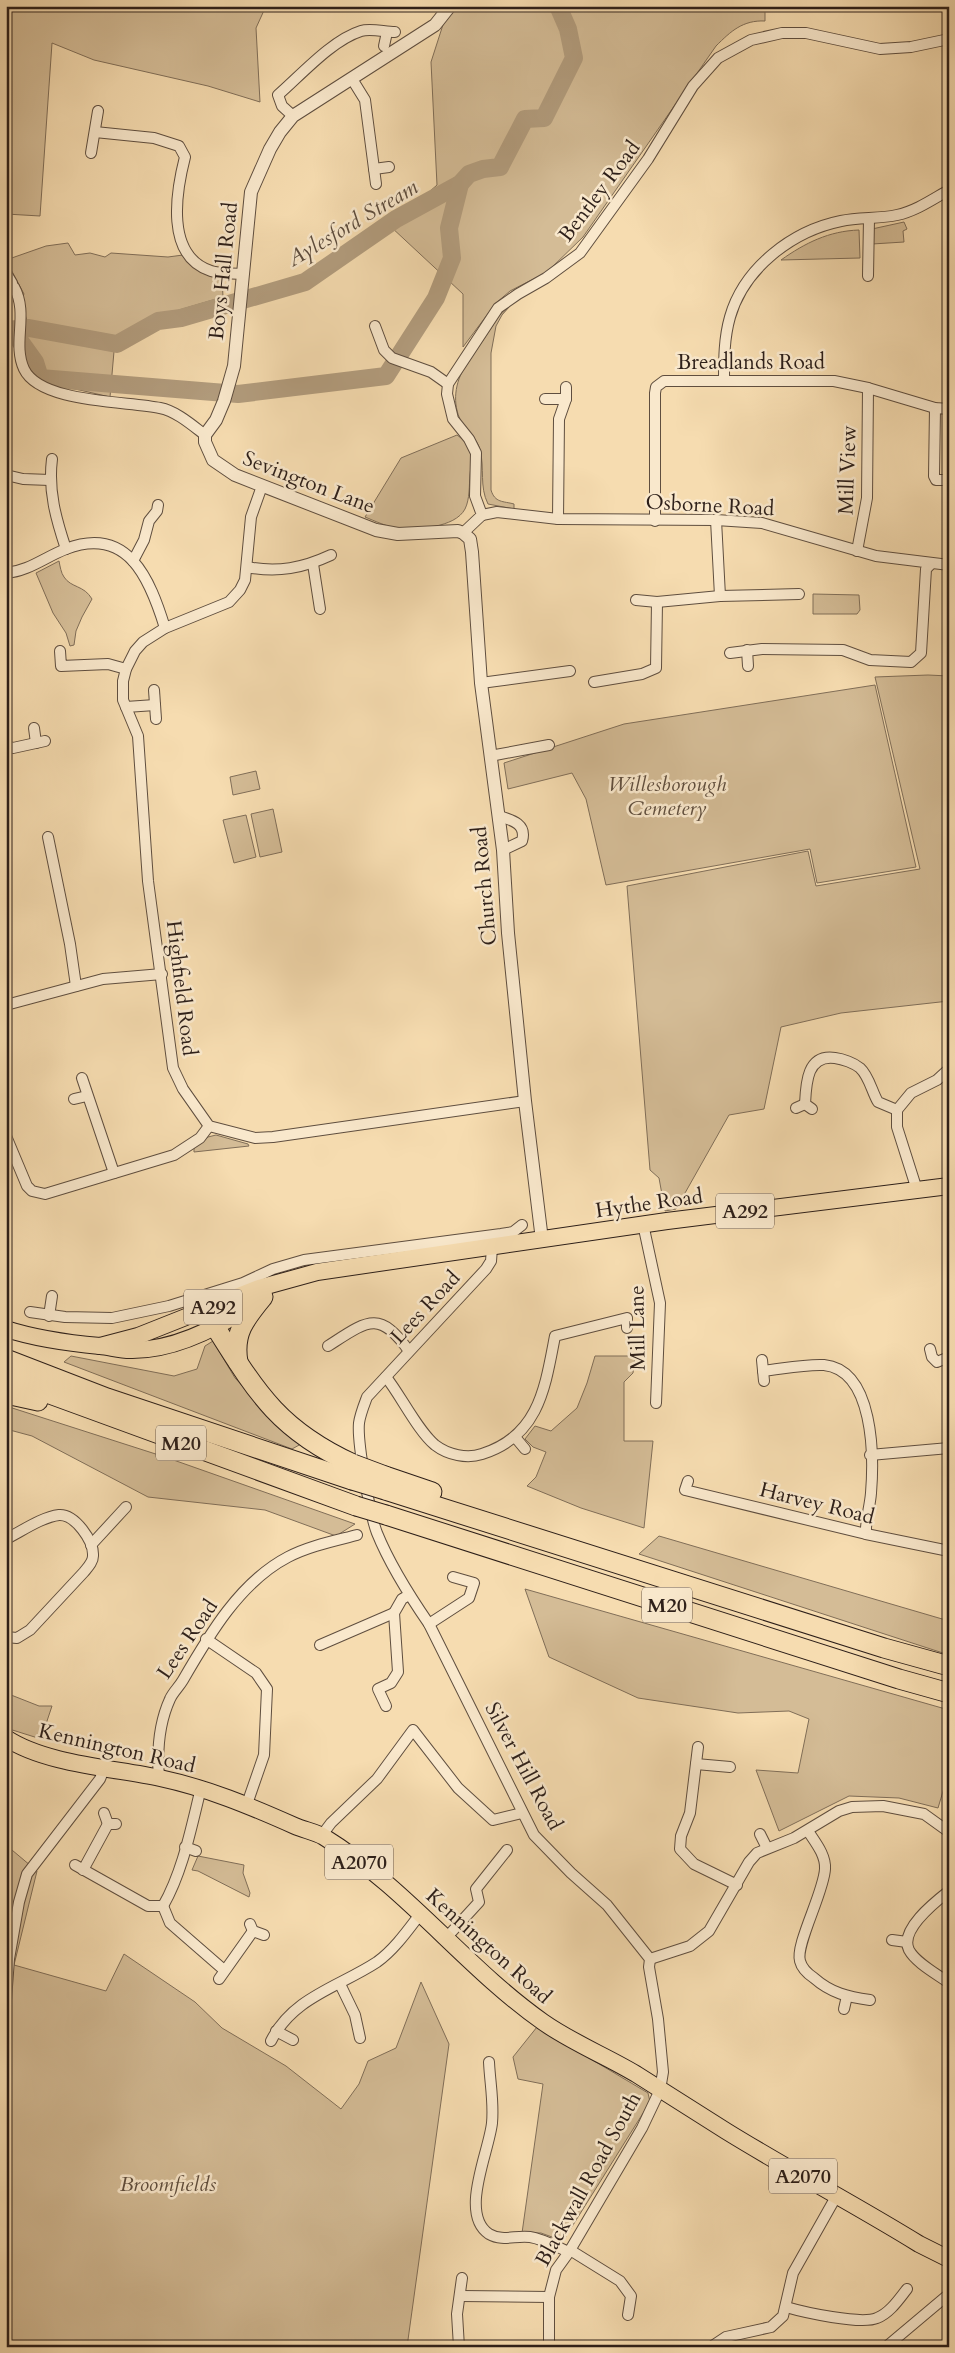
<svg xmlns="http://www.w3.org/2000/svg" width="955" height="2353" font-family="Cardo,serif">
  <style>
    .green { fill: #d4bc96; stroke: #806e58 }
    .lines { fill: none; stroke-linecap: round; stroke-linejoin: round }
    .river { stroke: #b29c7d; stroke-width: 18 }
    .minor-casing { stroke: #5f4e3f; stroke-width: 12 }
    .tertiary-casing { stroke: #5f4e3f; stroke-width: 14 }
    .primary-casing { stroke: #2d1f19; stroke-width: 18 }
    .motorway-casing { stroke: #2d1f19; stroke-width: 21 }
    .minor { stroke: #f9e8cc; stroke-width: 10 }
    .tertiary { stroke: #f9e8cc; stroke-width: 12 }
    .primary { stroke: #f6dcb0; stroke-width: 16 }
    .motorway { stroke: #f6dcb0; stroke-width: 19 }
    .motorway-bridge-casing { stroke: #2d1f19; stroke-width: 21; stroke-linecap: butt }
    .motorway-bridge { stroke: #f6dcb0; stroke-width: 19 }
    .labels { text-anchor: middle; stroke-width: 5; stroke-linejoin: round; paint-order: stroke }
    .shield { fill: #f9e8cc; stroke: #6a5b4f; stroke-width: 1 }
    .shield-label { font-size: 20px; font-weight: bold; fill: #2d1f19 }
    .street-label { font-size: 21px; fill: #2d1f19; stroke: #f9e8cc }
    .park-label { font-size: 21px; font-style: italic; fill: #5f4e3e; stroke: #f9e8cc }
    .water-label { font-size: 22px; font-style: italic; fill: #5c4b3c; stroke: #f9e8cc }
  </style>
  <rect width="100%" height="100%" fill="#f6dcb0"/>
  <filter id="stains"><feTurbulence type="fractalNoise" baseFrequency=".004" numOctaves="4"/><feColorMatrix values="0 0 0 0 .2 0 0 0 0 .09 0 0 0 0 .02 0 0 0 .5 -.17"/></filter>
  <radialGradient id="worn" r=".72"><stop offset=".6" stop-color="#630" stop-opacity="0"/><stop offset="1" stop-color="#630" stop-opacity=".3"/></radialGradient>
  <g class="green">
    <polygon points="6,6 266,6 256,28 260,102 208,86 94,60 52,43 40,216 6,214"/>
    <path d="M449 6H765V21C743 20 731 31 716 46L583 237 547 272 510 291 496 303 463 347V294L390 226 437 185 431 62Z"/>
    <polygon points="904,222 907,229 903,231 904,242 872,244 872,229"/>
    <path d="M859 230 860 258 781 260C805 243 829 231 859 230Z"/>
    <path d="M68 243 75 255 90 253 105 257 111 253 168 257 183 255C194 266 205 279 222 277L223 297 159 316 115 340 110 397 58 385 26 367 27 322 21 299 24 294 6 260 46 246Z"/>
    <path d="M510 306 502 315 496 326 491 353V490C495 503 503 501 514 504V509L488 504C479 486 485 469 480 450 478 441 471 435 465 428 453 411 453 390 462 372L499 316Z"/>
    <path d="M457 435C475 448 472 455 470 475 469 485 470 499 465 509 455 528 416 530 398 528 387 527 375 521 365 517L401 458Z"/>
    <path d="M59 561C60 566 61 573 64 577 71 588 84 585 92 599L82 617 76 631 74 645 70 646 66 633 53 613 36 573Z"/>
    <polygon points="813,594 859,595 860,610 857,614 813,614"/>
    <polygon points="928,675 949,676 949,1001 841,1013 781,1027 764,1109 729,1115 676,1209 665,1211 659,1178 650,1170 627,886 808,851 816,886 920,869 875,677"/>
    <polygon points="875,685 916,867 817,883 810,849 606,885 586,799 572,773 508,789 504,763 624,724"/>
    <polygon points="256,771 260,789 233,795 230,777"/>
    <polygon points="273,809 282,852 260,857 251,814"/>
    <polygon points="246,815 256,857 234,863 223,820"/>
    <polygon points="216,1135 248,1144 249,1146 194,1152 194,1147 208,1137"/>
    <polygon points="213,1341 235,1378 270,1415 301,1444 292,1449 64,1362 71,1356 174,1376 197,1369 205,1346"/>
    <polygon points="595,1356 635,1356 633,1373 624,1382 624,1441 653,1441 644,1528 581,1508 527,1486 536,1477 546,1452 533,1447 525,1439 535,1426 551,1431 577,1408 587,1383"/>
    <polygon points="6,1406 165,1457 355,1524 336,1536 265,1510 148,1497 32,1436 6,1429"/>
    <polygon points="659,1536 949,1621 949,1655 639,1554"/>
    <polygon points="525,1589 949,1710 949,1765 944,1764 944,1788 938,1808 899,1798 849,1796 779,1831 756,1770 798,1773 809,1719 789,1711 738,1713 638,1698 549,1657"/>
    <polygon points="6,1693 39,1706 52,1706 41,1739 6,1728"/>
    <polygon points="6,1845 37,1871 14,1965 106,1991 124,1954 195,2002 222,2028 286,2066 341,2109 359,2084 368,2061 396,2048 421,1982 449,2044 407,2347 6,2347"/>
    <polygon points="198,1856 244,1865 243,1873 250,1893 249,1897 198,1871 192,1870"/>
    <polygon points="537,2027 648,2093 650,2102 563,2241 541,2233 522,2233 543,2084 518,2079 513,2057"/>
  </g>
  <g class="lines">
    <g class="river">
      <polyline points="6,330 29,328 117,344 158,321 181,318 305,282 396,219 460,184 469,174 483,169 500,167 525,119 544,118 574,58 568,29 558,6"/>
      <polyline points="12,330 35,362 40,378 238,394 386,376 436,298 452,258 449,228 460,184"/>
    </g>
    <defs>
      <g id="minor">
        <polyline points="384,46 387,32"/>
        <polyline points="352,79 365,100 376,184"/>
        <path d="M293 116 282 106 278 95C301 75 332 40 361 31 370 28 385 32 395 32"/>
        <path d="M95 132 154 138 179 146 185 157C176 192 165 256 211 271 220 274 232 273 242 274"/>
        <polyline points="91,153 98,111"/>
        <polyline points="374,169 389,167"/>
        <polyline points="6,273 12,283"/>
        <polyline points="868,276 869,219"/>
        <path d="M14 287C29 314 12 343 24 369 40 403 126 401 160 408 176 411 192 425 205 435"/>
        <polyline points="375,326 384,350 392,358 431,372 448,384"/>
        <path d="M724 381C724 359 724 338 730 317 744 268 792 231 841 221 859 217 879 219 897 215 916 211 933 199 949 190"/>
        <polyline points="545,399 566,399"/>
        <polyline points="935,408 934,476 936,480 949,480"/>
        <path d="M52 459C48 491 56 519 66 549"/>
        <polyline points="6,475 23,479 50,480"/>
        <polyline points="262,486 251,517 245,580 240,590 229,602 165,628 143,642 135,651 126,669 123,681 123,700 138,736 148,881 173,1068 183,1089 209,1126 255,1138 273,1137 525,1101"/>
        <polyline points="482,515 497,512 558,519 716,520 762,523 876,556 949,565"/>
        <polyline points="558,519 559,419 566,399 566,387"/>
        <polyline points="716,520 720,596"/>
        <polyline points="655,521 655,393 656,387 664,381 834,381 868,388 935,408 949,409"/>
        <polyline points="463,533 482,515 475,496 476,453 469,439 453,419 447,394 448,384 498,308 518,294 546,278 580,253 648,159 693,86 718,58 751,40 782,33 806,33 880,49 911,47 949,39"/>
        <polyline points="857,551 867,498 868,388"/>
        <polyline points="133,561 144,540 149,521 157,511 158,505"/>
        <polyline points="313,564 320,609"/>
        <path d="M247 567C278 573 303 568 331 555"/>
        <path d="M6 573C29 571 45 557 66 549 128 525 150 579 165 628"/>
        <polyline points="636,600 657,602 720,596 799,594"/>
        <polyline points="747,650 748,666"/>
        <polyline points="60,651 61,666 108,664 126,669"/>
        <polyline points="730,653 762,649 843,650 870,660 911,662 921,653 926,569 931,564"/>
        <polyline points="594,682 642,674 656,668 657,602"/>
        <polyline points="481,683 570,671"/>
        <polyline points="154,690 156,719"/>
        <polyline points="126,707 155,705"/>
        <polyline points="34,728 36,743"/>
        <polyline points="6,746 13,748 45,741"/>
        <polyline points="490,756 549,745"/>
        <path d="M499 816C512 820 527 824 522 841L503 850"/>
        <polyline points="48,837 70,944 76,986"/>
        <polyline points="6,1005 103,979 162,974"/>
        <polyline points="949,1014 949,1025"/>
        <polyline points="82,1078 114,1173"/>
        <polyline points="74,1099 87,1096"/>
        <polyline points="796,1108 805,1104"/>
        <path d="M812 1109 805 1104C806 1083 807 1054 835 1058 843 1059 854 1063 860 1068 869 1076 872 1092 878 1102L897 1110"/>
        <polyline points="6,1136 27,1186 32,1191 45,1194 174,1155 200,1138 209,1126"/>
        <polyline points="917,1190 897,1127 897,1110 911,1093 937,1080 949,1069"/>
        <polyline points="643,1224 660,1303 656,1403"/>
        <path d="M492 1248 491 1261 486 1269 367 1397C364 1405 360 1415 359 1423 357 1442 370 1515 377 1533 390 1565 409 1595 429 1624L534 1835 571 1873 607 1905 650 1959 649 1967 658 2019 663 2072 660 2090 642 2128 569 2252 556 2270 549 2297V2347"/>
        <polyline points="30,1312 65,1317 112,1318 169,1306 243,1283 273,1269 304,1260 501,1234 513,1232 522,1225"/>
        <polyline points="49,1316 52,1296"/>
        <path d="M328 1346C367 1321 379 1309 409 1351"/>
        <polyline points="930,1349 932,1357 937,1362 949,1357"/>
        <polyline points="762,1360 764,1381"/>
        <path d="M763 1371C782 1369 804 1364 824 1365 874 1370 874 1456 871 1493 870 1507 865 1521 866 1534"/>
        <path d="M386 1377C401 1396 418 1431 435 1445 448 1455 467 1459 482 1454 539 1436 545 1388 555 1336L627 1318V1328"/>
        <polyline points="515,1437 525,1449"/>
        <polyline points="870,1455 949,1448"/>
        <polyline points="688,1481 685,1490 866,1534 949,1551"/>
        <path d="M6 1539C22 1531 42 1517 59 1515 75 1514 94 1541 93 1556 93 1562 88 1567 84 1572L30 1630 17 1638 6 1637"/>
        <polyline points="91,1545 126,1507"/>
        <polyline points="429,1624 469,1598 474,1583 453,1577"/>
        <polyline points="206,1639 256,1673 267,1689 264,1755 247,1804"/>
        <polyline points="320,1645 394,1613"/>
        <polyline points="386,1706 378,1689 391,1683 398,1672 394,1613 402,1599 409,1595"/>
        <polyline points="698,1747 690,1813 681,1836 680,1849 694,1864 737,1885"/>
        <polyline points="696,1764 730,1767"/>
        <path d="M159 1778C157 1753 159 1723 170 1699 173 1692 179 1687 183 1680 209 1635 240 1582 288 1557 309 1546 334 1541 357 1535"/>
        <polyline points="104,1813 108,1824 116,1824"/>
        <path d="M808 1831C815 1842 826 1855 825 1869 824 1892 795 1945 800 1961 802 1969 808 1974 814 1978 831 1993 848 1997 870 2000"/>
        <polyline points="760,1834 767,1848"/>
        <polyline points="322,1835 331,1823 377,1779 413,1730 458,1788 493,1820 522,1813"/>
        <polyline points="185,1847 196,1851"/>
        <path d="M75 1865 148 1906H163C183 1871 191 1828 201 1788"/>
        <polyline points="83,1870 108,1824"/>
        <path d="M949 1891C935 1902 899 1930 909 1950 916 1963 937 1974 949 1983"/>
        <polyline points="163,1906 170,1923 224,1970"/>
        <polyline points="250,1924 253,1931 264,1935"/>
        <polyline points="447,1937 479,1902 476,1889 507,1850"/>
        <polyline points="892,1940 907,1942"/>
        <polyline points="650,1959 690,1946 709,1931 749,1862 757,1853 794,1838 839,1811 852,1807 883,1806 924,1814 949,1832"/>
        <polyline points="219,1979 253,1931"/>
        <polyline points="340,1984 355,2015 360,2038"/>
        <polyline points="6,2000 9,1959 19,1902 27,1874 100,1779 104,1769"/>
        <polyline points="844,2009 847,1996"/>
        <polyline points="276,2031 293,2040"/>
        <path d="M271 2041C293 1997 339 1987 377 1962 394 1950 408 1930 421 1913"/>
        <path d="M489 2062C490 2083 494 2102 492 2123 489 2152 459 2214 489 2234 503 2242 515 2235 530 2237 543 2239 557 2247 569 2252"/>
        <polyline points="570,2250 620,2281 631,2296 628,2315"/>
        <polyline points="461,2296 549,2297"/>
        <path d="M786 2307C803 2312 861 2325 877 2318 890 2313 899 2299 907 2289"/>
        <polyline points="459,2347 457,2314 462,2278"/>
        <polyline points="711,2347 726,2337 771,2327 783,2316 793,2273 837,2195"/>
        <polyline points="886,2347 949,2294"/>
      </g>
      <polyline id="tertiary" points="450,6 435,25 293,116 280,132 270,149 251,192 234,366 224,401 216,420 205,435 205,442 213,460 235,475 376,530 398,534 458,531 463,533 470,539 472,552 481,683 503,850 508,933 525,1101 542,1240"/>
      <g id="primary">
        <path d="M6 1329C37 1339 67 1343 100 1346 110 1347 120 1350 130 1350 175 1351 221 1326 256 1302"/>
        <polyline points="100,1346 138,1336 259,1288 317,1272 667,1221 949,1186"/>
        <path d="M6 1738C45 1764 113 1768 160 1778 207 1788 250 1806 295 1826 304 1830 316 1832 324 1837 407 1888 465 1967 543 2022 573 2043 606 2056 636 2074 666 2093 696 2112 726 2131 789 2170 856 2205 919 2244L949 2259"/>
      </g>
      <g id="motorway">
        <path d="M216 1328C257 1393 279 1430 353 1464"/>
        <polyline points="6,1359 107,1398 352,1480"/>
        <path d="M238 1362C233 1333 245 1319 263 1297"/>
        <polyline points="6,1378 356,1506"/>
        <polyline points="6,1394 38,1401"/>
        <polyline points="385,1476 432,1492"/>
        <polyline points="385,1490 884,1648 949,1666"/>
        <polyline points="386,1515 899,1679 949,1693"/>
      </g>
    </defs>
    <use href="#minor" class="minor-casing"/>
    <use href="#tertiary" class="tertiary-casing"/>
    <use href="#primary" class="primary-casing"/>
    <use href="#motorway" class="motorway-casing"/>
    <use href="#minor" class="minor"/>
    <use href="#tertiary" class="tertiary"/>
    <use href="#primary" class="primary"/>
    <use href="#motorway" class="motorway"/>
    <defs>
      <g id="motorway-bridge">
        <polyline points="353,1464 385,1476"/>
        <polyline points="352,1480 385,1490"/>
        <polyline points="356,1506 386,1515"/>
      </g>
    </defs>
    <use href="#motorway-bridge" class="motorway-bridge-casing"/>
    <use href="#motorway-bridge" class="motorway-bridge"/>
  </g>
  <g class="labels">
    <g class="shield">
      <rect x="716" y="1193.5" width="58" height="35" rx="4"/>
      <rect x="184" y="1289.5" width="58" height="35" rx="4"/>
      <rect x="156" y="1425.5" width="50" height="35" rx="4"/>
      <rect x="642" y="1587.5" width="50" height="35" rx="4"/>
      <rect x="325" y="1844.5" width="68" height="35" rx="4"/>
      <rect x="769" y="2158.5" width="68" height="35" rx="4"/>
    </g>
    <g class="shield-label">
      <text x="745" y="1218">A292</text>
      <text x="213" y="1314">A292</text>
      <text x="181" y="1450">M20</text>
      <text x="667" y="1612">M20</text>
      <text x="359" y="1869">A2070</text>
      <text x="803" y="2183">A2070</text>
    </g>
    <g class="street-label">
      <text transform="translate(599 191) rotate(-53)" y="7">Bentley Road</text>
      <text transform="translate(223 271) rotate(-84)" y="7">Boys Hall Road</text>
      <text x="751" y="369">Breadlands Road</text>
      <text transform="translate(847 470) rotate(-88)" y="7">Mill View</text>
      <text transform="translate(309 482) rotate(21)" y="7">Sevington Lane</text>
      <text transform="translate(710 505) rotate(3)" y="7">Osborne Road</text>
      <text transform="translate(484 886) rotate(-95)" y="7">Church Road</text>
      <text transform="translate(182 988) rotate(83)" y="7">Highfield Road</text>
      <text transform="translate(649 1203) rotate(-8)" y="7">Hythe Road</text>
      <text transform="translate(425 1307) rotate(-47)" y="7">Lees Road</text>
      <text transform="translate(637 1328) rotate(-91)" y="7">Mill Lane</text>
      <text transform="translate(817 1503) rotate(14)" y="7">Harvey Road</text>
      <text transform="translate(187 1639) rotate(-56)" y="7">Lees Road</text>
      <text transform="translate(117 1748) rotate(13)" y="7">Kennington Road</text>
      <text transform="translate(524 1766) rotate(62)" y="7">Silver Hill Road</text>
      <text transform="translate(489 1946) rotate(42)" y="7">Kennington Road</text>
      <text transform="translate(588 2179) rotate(-61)" y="7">Blackwall Road South</text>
    </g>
    <g class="park-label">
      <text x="667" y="791">Willesborough<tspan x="667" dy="24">Cemetery</tspan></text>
      <text x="168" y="2191">Broomfields</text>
    </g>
    <g class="water-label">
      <text transform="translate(352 222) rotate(-31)" y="8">Aylesford Stream</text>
    </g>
  </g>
  <rect width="955" height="2353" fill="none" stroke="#f6dcb0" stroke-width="25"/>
  <rect x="8" y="8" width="940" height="2338" fill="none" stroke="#2d1f19" stroke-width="2.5"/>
  <rect x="12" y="12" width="930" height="2328" fill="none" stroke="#2d1f19"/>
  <rect width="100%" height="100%" filter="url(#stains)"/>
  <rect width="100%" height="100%" fill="url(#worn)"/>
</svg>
